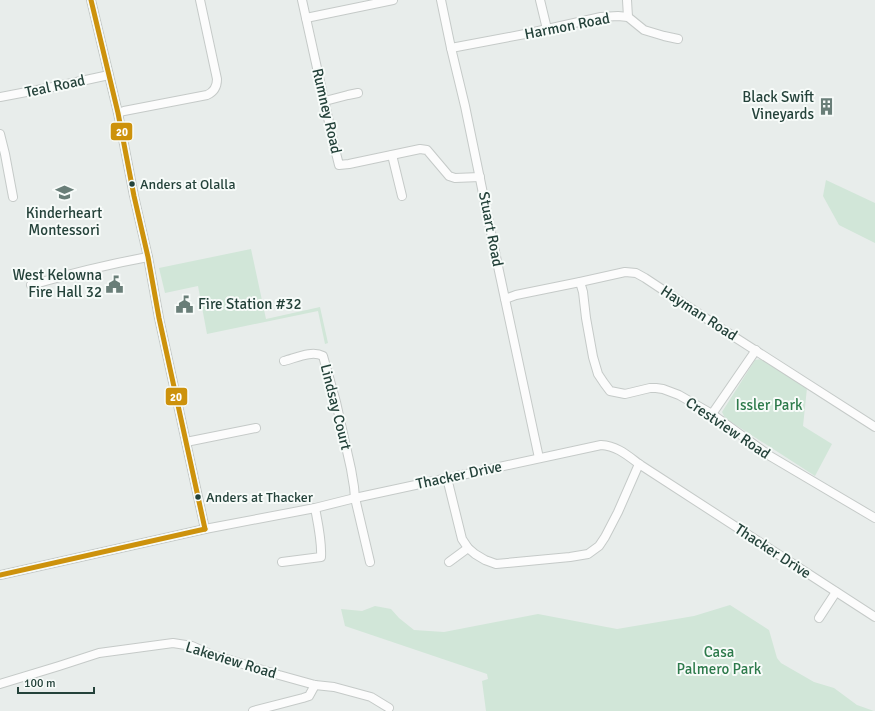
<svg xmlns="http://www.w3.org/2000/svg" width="875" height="711" font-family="Signika,sans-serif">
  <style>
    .green { fill: #d1e6d8 }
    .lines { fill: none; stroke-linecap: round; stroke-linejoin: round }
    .minor-casing { stroke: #c5cac8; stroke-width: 10 }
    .minor { stroke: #fcfcfc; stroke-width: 8 }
    .bus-1-casing { stroke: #f7fbf9; stroke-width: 8 }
    .bus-1 { stroke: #cd920c; stroke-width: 5 }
    .bus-dot { fill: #24423a; stroke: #f7fbf9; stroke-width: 1.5 }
    .labels { text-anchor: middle; stroke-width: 4; stroke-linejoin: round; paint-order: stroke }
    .bus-label { font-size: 14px; fill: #24423a; stroke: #f7fbf9; text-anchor: start }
    .street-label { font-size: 15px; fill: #24423a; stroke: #f7fbf9 }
    .poi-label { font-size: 15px; fill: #24423a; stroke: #f7fbf9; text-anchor: end }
    .park-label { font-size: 15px; fill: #2d7a4b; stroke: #f7fbf9 }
    .line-badge { stroke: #f7fbf9; stroke-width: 1.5 }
    .badge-label { font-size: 11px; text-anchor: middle; font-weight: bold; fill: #fff }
  </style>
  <rect width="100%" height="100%" fill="#e8edeb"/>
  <g class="green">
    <polygon points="826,180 875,203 875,243 839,225 823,196"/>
    <polygon points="251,249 266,319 320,307 328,343 325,344 318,311 207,334 198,286 165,293 159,268"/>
    <polygon points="762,359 807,388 803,426 832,444 815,476 725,418 722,412 755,360"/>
    <polygon points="730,605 769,630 777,658 781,663 814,682 834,688 857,705 874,711 486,711 482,681 488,679 487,674 345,626 341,609 362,611 375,606 391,609 399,618 414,630 444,632 538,614 617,629 694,616"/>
  </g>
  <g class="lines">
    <defs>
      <g id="minor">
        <polyline points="91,0 118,113 134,196 148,257 159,318 205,529"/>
        <polyline points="302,0 334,145 339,165 349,164 420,149 427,150 449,176 455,178 480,177"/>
        <polyline points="441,0 451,48 465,106 499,271 539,458"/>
        <polyline points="540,0 547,29"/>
        <polyline points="627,0 628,17"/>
        <polyline points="306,18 393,0"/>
        <polyline points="451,48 525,34 601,17 618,16 628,17 644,30 664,36 678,39"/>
        <polyline points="0,97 58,86 109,75"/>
        <polyline points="325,101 348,95 358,93"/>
        <path d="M118 113 124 111 207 95C214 92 217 87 217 79L200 0"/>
        <polyline points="0,134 5,154 13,197"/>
        <polyline points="392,155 402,196"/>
        <polyline points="580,282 583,292 586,318 593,357 598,374 604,383 610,391 625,394 650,388 656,388 663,389 679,395 712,414 770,456 875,518"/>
        <path d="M31 285C69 274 109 264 148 257"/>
        <polyline points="505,299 516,295 580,282 625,272 636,273 645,278 722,329 875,427"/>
        <path d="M284 361C296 358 312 350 323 356L336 402 351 469 354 487 355 498 370 562"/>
        <polyline points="712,414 756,350"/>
        <polyline points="186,442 256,428"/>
        <polyline points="447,478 462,539 468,548 475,554 485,560 496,564 570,557 588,554 599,546 605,537 618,512 639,464"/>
        <path d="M282 562 321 557C322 541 318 524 315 508"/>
        <polyline points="449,562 468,548"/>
        <path d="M0 575 205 529 315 508 355 498 601 445C617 446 627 455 639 464L875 617"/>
        <polyline points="819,618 836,592"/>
        <polyline points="0,684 59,666 99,653 173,643 192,646 210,654 279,675 315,685 334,687 371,697 389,708"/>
        <polyline points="253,711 303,698 309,696 315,685"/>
      </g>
    </defs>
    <use href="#minor" class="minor-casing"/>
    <use href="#minor" class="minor"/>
    <defs>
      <g id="bus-1">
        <polyline points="91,0 118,113 134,196 148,257 159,318 205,529"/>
        <polyline points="0,575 205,529"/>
      </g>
    </defs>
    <use href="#bus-1" class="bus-1-casing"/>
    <use href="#bus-1" class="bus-1"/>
  </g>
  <defs>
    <symbol id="building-bare" viewBox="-9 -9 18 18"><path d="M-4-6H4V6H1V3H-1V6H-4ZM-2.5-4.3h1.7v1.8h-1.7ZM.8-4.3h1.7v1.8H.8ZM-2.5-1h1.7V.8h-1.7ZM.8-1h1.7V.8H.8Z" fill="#697e78" stroke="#f7fbf9" stroke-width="2.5" paint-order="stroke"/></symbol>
    <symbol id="school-bare" viewBox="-9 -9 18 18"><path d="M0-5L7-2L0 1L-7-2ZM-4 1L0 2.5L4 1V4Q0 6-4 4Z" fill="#697e78" stroke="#f7fbf9" stroke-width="2.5" paint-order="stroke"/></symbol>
    <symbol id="civic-bare" viewBox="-9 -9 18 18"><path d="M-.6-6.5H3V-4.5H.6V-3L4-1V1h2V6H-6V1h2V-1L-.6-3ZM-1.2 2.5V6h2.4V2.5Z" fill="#697e78" stroke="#f7fbf9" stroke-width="2.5" paint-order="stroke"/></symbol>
  </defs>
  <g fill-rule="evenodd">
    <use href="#building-bare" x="814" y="94" width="25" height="25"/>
    <use href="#school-bare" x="52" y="180" width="25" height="25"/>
    <use href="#civic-bare" x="102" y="272" width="25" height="25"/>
    <use href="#civic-bare" x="172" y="292" width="25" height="25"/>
  </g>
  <g class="bus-dot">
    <circle cx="132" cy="184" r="3.5"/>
    <circle cx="198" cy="497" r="3.5"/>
  </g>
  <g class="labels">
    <g class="bus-label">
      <text x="140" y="189">Anders at Olalla</text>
      <text x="206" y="502">Anders at Thacker</text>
    </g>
    <g class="street-label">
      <text transform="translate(567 26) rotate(-11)" y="5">Harmon Road</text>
      <text transform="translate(55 86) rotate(-12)" y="5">Teal Road</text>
      <text transform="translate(327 111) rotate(77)" y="5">Rumney Road</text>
      <text transform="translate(491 229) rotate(79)" y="5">Stuart Road</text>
      <text transform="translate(699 313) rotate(33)" y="5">Hayman Road</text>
      <text transform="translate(336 407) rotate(76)" y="5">Lindsay Court</text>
      <text transform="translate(728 428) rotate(34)" y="5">Crestview Road</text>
      <text transform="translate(459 475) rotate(-12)" y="5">Thacker Drive</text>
      <text transform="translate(773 551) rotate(33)" y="5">Thacker Drive</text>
      <text transform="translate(231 660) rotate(17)" y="5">Lakeview Road</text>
    </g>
    <g class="poi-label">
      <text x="814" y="102">Black Swift<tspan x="814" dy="17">Vineyards</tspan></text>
      <text x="64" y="218" text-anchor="middle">Kinderheart<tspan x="64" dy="17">Montessori</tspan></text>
      <text x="102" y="280">West Kelowna<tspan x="102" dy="17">Fire Hall 32</tspan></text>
      <text x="198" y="309" text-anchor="start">Fire Station #32</text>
    </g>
    <g class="park-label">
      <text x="769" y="410">Issler Park</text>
      <text x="719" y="657">Casa<tspan x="719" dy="17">Palmero Park</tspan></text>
    </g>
  </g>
  <g class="line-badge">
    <rect x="110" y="122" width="23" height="19" rx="4" fill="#cd920c"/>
    <rect x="165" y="387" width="23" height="19" rx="4" fill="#cd920c"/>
  </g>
  <g class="badge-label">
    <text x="122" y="136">20</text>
    <text x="176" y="401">20</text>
  </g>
  <path d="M18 687v6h76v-6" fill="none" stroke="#24423a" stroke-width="2"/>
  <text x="24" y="687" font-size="12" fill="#24423a" stroke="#f7fbf9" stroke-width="3" paint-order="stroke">100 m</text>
</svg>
